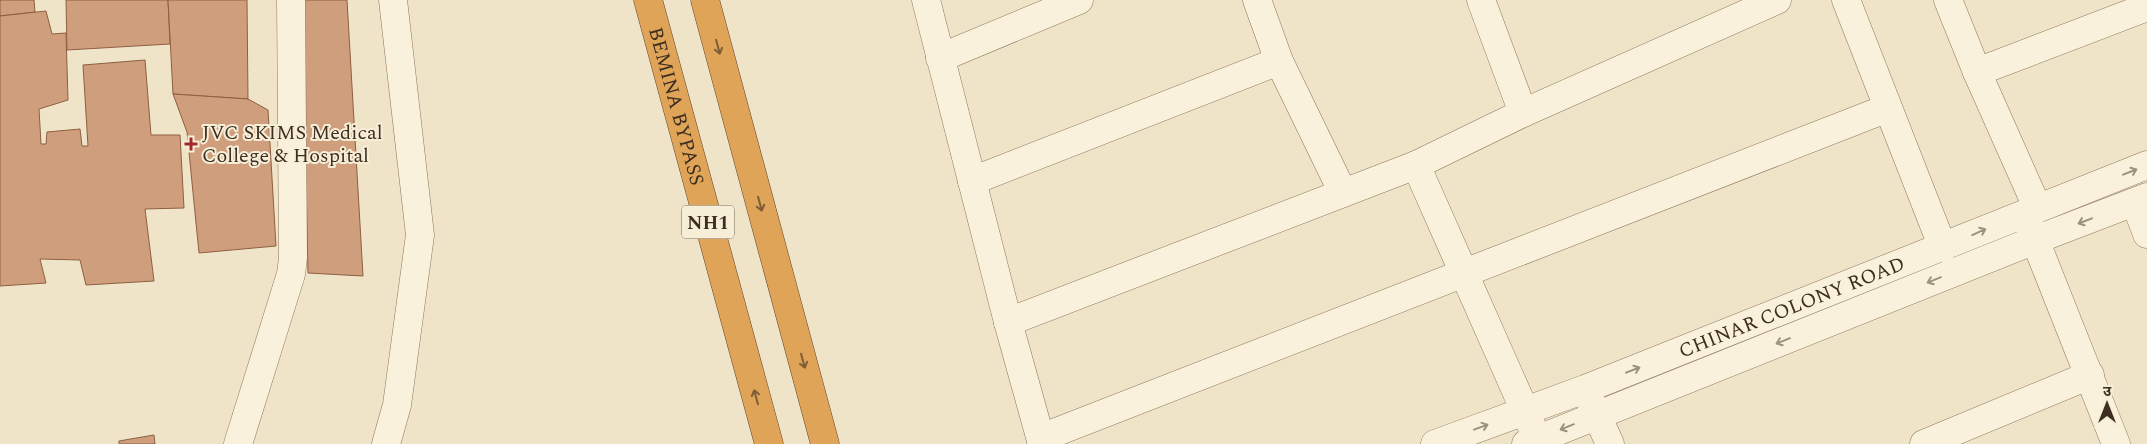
<svg xmlns="http://www.w3.org/2000/svg" width="2147" height="444" font-family="Spectral,'Noto Sans Devanagari',serif">
  <style>
    .building { fill: #cf9f7d; stroke: #8d5f41 }
    .lines { fill: none; stroke-linecap: round; stroke-linejoin: round }
    .minor-casing { stroke: #8d765c; stroke-width: 29 }
    .highway-casing { stroke: #5b4430; stroke-width: 29 }
    .minor { stroke: #faf1dc; stroke-width: 28 }
    .highway { stroke: #e0a458; stroke-width: 28 }
    .oneway { stroke: #7e5d36 }
    .oneway2 { stroke: #9c907e }
    .poi-dot { fill: #9e2a2b; stroke: #f7eed8; stroke-width: 2 }
    .labels { text-anchor: middle; stroke-width: 4; stroke-linejoin: round; paint-order: stroke }
    .shield { fill: #f7eed8; stroke: #756857; stroke-width: 1 }
    .shield-label { font-size: 19px; font-weight: bold; fill: #3d2e20 }
    .street-label { font-size: 20px; fill: #3d2e20; stroke: #f7eed8 }
    .poi-label { font-size: 20px; fill: #3d2e20; stroke: #f7eed8; text-anchor: start }
  </style>
  <rect width="100%" height="100%" fill="#f0e4c8"/>
  <g class="building">
    <polygon points="0,0 34,0 35,12 0,16"/>
    <polygon points="66,0 168,0 170,44 67,50"/>
    <polygon points="168,0 247,0 248,99 173,94"/>
    <polygon points="302,0 347,0 363,276 308,273"/>
    <polygon points="46,11 52,34 66,33 68,100 39,109 41,144 46,144 47,132 80,129 82,146 88,146 83,65 145,60 151,135 180,135 184,208 145,209 154,281 86,285 80,260 40,259 46,283 0,286 0,16"/>
    <polygon points="173,94 248,99 268,110 276,246 199,253 187,132"/>
    <polygon points="154,435 155,444 119,444 119,441"/>
  </g>
  <g class="lines">
    <defs>
      <g id="minor">
        <polyline points="926,0 1008,322 1042,444"/>
        <polyline points="1257,0 1279,61 1343,193"/>
        <polyline points="1846,0 1943,248"/>
        <polyline points="1948,0 1977,72 2037,207"/>
        <polyline points="940,58 1079,0"/>
        <polyline points="1977,72 2147,7"/>
        <polyline points="1523,113 1777,0"/>
        <polyline points="1416,165 1532,427"/>
        <polyline points="972,181 1279,61"/>
        <polyline points="2135,202 2147,234"/>
        <polyline points="2028,222 2116,444"/>
        <polyline points="1008,322 1416,165 1523,113 1481,0"/>
        <polyline points="1590,400 1610,444"/>
        <polyline points="1041,438 1888,108"/>
        <polyline points="238,444 291,274 293,258 291,0"/>
        <polyline points="386,444 397,405 420,235 393,0"/>
        <path id="s1" d="M1435 444 1585 389 2147 165"/>
        <polyline points="1526,444 2035,240 2147,197"/>
        <polyline points="1924,444 2090,375"/>
      </g>
      <g id="highway">
        <path id="s2" d="M648 0 769 444"/>
        <polyline points="705,0 825,444"/>
      </g>
    </defs>
    <use href="#minor" class="minor-casing"/>
    <use href="#highway" class="highway-casing"/>
    <use href="#minor" class="minor"/>
    <use href="#highway" class="highway"/>
  </g>
  <defs><path id="oneway-shaft" d="M-6 0H5M1.5-3L5.5 0L1.5 3" fill="none" stroke-width="1.6" stroke-linecap="round" stroke-linejoin="round" transform="scale(1.25)"/></defs>
  <g class="oneway">
    <use href="#oneway-shaft" transform="translate(718 47) rotate(75)"/>
    <use href="#oneway-shaft" transform="translate(760 204) rotate(75)"/>
    <use href="#oneway-shaft" transform="translate(803 361) rotate(75)"/>
    <use href="#oneway-shaft" transform="translate(756 397) rotate(-105)"/>
  </g>
  <g class="oneway2">
    <use href="#oneway-shaft" transform="translate(2130 172) rotate(-21)"/>
    <use href="#oneway-shaft" transform="translate(2085 221) rotate(159)"/>
    <use href="#oneway-shaft" transform="translate(1979 232) rotate(-24)"/>
    <use href="#oneway-shaft" transform="translate(1934 280) rotate(158)"/>
    <use href="#oneway-shaft" transform="translate(1783 341) rotate(158)"/>
    <use href="#oneway-shaft" transform="translate(1633 370) rotate(-21)"/>
    <use href="#oneway-shaft" transform="translate(1481 427) rotate(-20)"/>
    <use href="#oneway-shaft" transform="translate(1567 427) rotate(158)"/>
  </g>
  <path class="poi-dot" d="M188.5 136.5h5v5h5v5h-5v5h-5v-5h-5v-5h5z"/>
  <g class="labels">
    <rect class="shield" x="682" y="205.5" width="52" height="33" rx="4"/>
    <g class="shield-label">
      <text x="708" y="229">NH1</text>
    </g>
    <g class="street-label">
      <text dy="7" stroke="none"><textPath href="#s2" startOffset="110">BEMINA BYPASS</textPath></text>
      <text dy="7" stroke="none"><textPath href="#s1" startOffset="382">CHINAR COLONY ROAD</textPath></text>
    </g>
    <g class="poi-label">
      <text x="202" y="139">JVC SKIMS Medical<tspan x="202" dy="23">College &amp; Hospital</tspan></text>
    </g>
  </g>
  <g transform="translate(2107 404)" stroke="#f7eed8" stroke-width="4" paint-order="stroke">
  <path d="M0-4L9 19L0 12L-9 19Z" fill="#3d2e20"/>
  <text y="-8" font-size="14" font-weight="bold" text-anchor="middle" fill="#3d2e20">उ</text>
  </g>
</svg>
